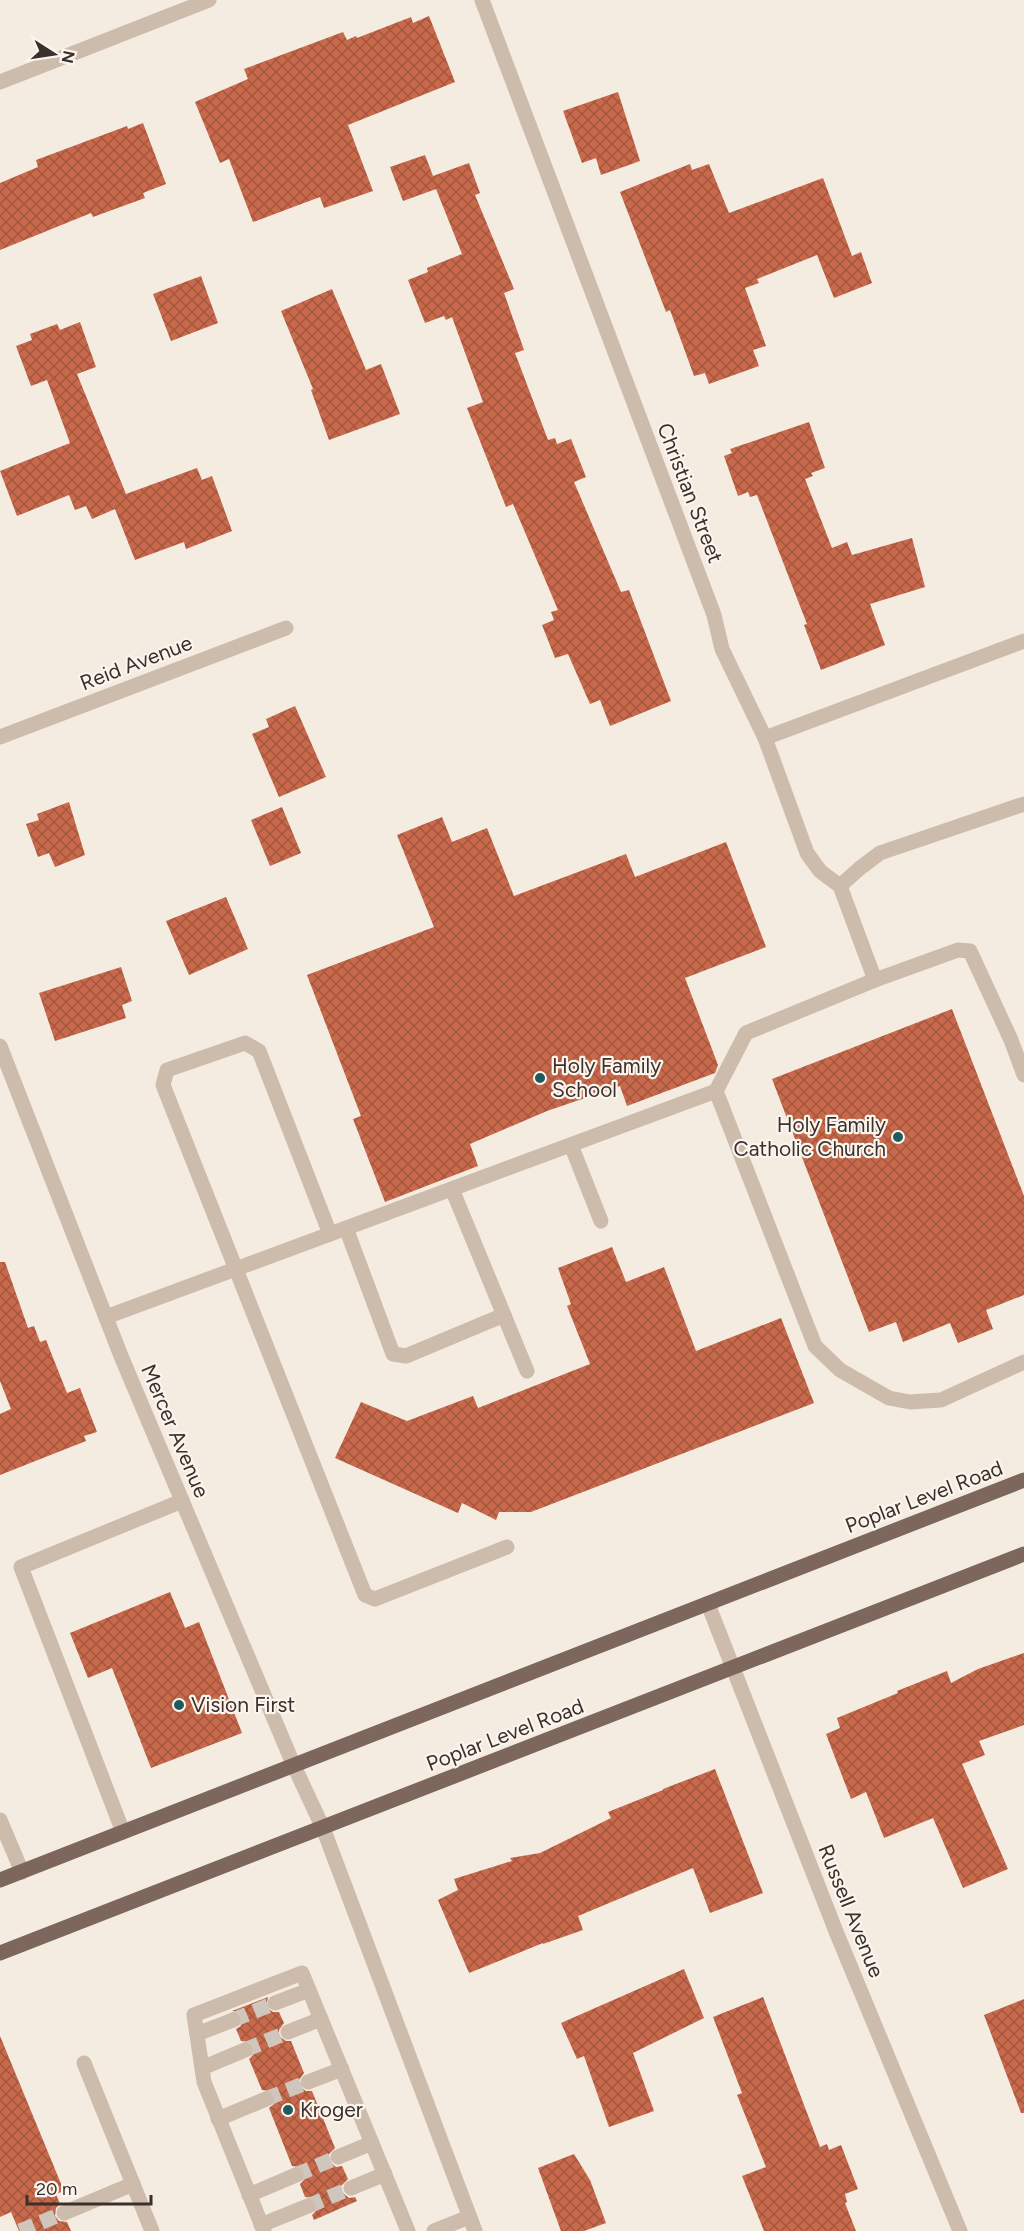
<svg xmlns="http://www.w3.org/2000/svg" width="1024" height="2231" font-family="Figtree,sans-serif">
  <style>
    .building { fill: url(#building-cross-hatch) }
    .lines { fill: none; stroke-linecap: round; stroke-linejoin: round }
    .minor-tunnel { stroke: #cfc6bd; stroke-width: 15; stroke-dasharray: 15 8; stroke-linecap: butt }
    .minor { stroke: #cdbbac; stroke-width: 15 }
    .major { stroke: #7d675c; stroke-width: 15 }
    .poi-dot { fill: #1f5a5e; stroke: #fbf5ee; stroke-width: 2 }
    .labels { text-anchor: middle; stroke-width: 4.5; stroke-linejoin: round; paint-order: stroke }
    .street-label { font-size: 21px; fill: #3b302b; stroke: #fbf5ee }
    .poi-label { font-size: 21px; fill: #3b302b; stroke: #fbf5ee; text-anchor: start }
  </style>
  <defs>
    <pattern id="building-cross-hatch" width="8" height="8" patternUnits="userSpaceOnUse" patternTransform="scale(1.5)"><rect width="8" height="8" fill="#c8694b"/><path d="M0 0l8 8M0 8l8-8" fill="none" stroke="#a4573f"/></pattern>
  </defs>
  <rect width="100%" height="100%" fill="#f4ebe1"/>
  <g class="building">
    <polygon points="429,16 455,82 348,125 373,191 324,208 320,197 253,222 229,159 220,163 195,102 248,79 244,69 343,32 347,40 356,36 357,38 411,17 413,23"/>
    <polygon points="618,92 640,161 601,175 596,158 582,163 563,111"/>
    <polygon points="143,123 166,184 143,193 145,198 93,217 91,213 0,250 0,183 38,167 36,160 127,126 128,129"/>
    <polygon points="425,155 433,176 469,163 480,193 475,195 514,289 504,293 524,350 515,353 548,440 555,438 557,444 571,439 586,477 574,482 621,592 629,590 671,701 610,726 600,700 590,704 568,654 555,658 542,625 554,620 551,612 558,610 513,504 506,507 467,408 483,402 452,317 446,320 444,316 425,323 408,280 428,272 427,268 462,254 436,189 403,201 390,167"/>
    <polygon points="690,164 692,170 709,164 729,213 823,178 852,256 861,252 872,283 834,298 817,255 757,279 759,283 745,288 766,346 753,350 759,366 709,384 705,373 694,376 670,310 666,312 620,192"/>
    <polygon points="201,276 218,323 171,341 153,294"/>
    <polygon points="332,289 366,370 381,364 400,414 329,440 311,390 313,389 281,311"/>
    <polygon points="80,322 96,367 77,374 126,494 197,468 202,480 212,476 232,531 186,549 184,542 135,560 115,509 92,519 86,506 75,510 69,495 17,516 0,471 70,443 47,380 31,386 16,346 32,340 30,334 57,324 60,330"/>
    <polygon points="809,422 825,468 811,473 813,476 805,479 832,548 847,542 852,555 912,538 925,587 870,604 885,645 821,670 804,625 807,624 757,495 750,497 748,492 738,496 724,456 732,453 730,449"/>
    <polygon points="295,706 326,777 279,797 252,734 269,727 266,719"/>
    <polygon points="69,802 85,855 55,867 49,853 38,857 26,824 39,820 37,814"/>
    <polygon points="282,807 301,853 270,866 251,820"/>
    <polygon points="442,817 452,842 487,828 514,896 626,854 635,877 726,842 766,947 685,978 718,1065 715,1073 627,1106 620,1086 547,1111 470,1144 478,1166 385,1202 353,1119 361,1116 307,975 434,927 397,835"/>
    <polygon points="226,897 248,949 189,975 166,921"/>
    <polygon points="121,967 132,1001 122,1005 126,1018 55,1041 39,993"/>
    <polygon points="952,1009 1024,1196 1024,1295 986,1310 993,1329 958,1343 950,1323 903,1342 896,1322 869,1332 772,1079"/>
    <polygon points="612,1247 626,1282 664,1267 696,1351 781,1318 814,1403 531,1512 499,1512 496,1520 462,1503 458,1513 335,1458 361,1402 407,1421 473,1396 478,1408 590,1364 567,1306 571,1304 558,1268"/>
    <polygon points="0,1262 5,1262 28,1328 34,1326 40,1342 46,1340 67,1393 80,1388 97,1432 84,1436 86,1441 0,1475 0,1414 11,1409 0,1381"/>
    <polygon points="170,1592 185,1628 199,1622 242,1733 151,1768 112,1668 88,1678 70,1633"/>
    <polygon points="1024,1653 1024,1725 979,1741 985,1755 962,1764 1008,1869 963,1888 933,1818 884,1838 866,1792 851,1799 826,1734 840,1728 837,1718 898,1693 897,1691 947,1671 951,1683 978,1669"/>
    <polygon points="715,1769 763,1893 710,1913 693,1868 578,1916 583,1930 543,1944 543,1943 469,1973 438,1900 458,1890 454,1879 512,1861 510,1858 540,1853 611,1818 608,1812 663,1790 663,1789"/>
    <polygon points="684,1969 704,2018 633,2053 654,2111 609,2127 584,2056 577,2059 561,2023"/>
    <polygon points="268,1997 266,2007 273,2012 279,2012 284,2023 279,2030 279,2036 286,2041 291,2041 304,2073 299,2080 299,2086 306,2091 312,2091 335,2148 328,2155 329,2161 336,2167 342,2166 348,2179 341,2186 342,2192 349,2198 355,2197 357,2201 314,2220 312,2215 316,2211 317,2203 314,2198 305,2197 300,2184 304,2180 305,2172 301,2167 292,2166 269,2108 274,2104 275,2096 271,2091 262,2090 249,2059 253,2055 254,2047 250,2042 241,2041 236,2029 241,2026 242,2017 239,2012 232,2011"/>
    <polygon points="763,1997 820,2147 827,2144 829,2150 841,2145 858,2189 845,2194 847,2202 845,2203 856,2231 764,2231 742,2176 766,2167 737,2095 742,2093 713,2017"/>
    <polygon points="1024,1999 1024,2113 1021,2113 984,2015"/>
    <polygon points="0,2036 64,2191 56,2194 60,2204 56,2208 55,2216 59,2221 67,2222 71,2231 19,2231 11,2212 0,2217"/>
    <polygon points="574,2154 590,2180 606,2223 584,2231 561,2231 538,2168"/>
  </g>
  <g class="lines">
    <g class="minor-tunnel">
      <polyline points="233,2020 275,2003"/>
      <polyline points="245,2050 288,2032"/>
      <polyline points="266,2099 308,2082"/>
      <polyline points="296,2175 338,2157"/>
      <polyline points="308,2206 351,2188"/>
      <polyline points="20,2231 64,2213"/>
    </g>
    <g class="minor">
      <polyline points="482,0 714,615 722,649 765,738 1024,641"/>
      <polyline points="0,82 209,0"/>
      <polyline points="0,737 286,628"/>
      <polyline points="765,738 807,853 820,871 840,886"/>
      <polyline points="875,980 840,886 860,868 880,853 1024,804"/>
      <polyline points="0,1046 121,1356 294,1766 323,1828 475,2231"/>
      <polyline points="1024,1075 1011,1040 970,951 958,950 875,980 746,1033 716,1091 815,1346 840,1370 889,1398 910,1402 941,1400 1024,1362"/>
      <polyline points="571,1145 601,1221"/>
      <polyline points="452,1189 527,1371"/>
      <polyline points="346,1228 393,1354 406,1356 504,1315"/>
      <polyline points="330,1234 259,1051 245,1043 167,1070 163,1085 365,1595 375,1599 507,1547"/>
      <polyline points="106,1317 716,1091"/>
      <polyline points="708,1604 837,1934 960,2231"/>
      <polyline points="0,1820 22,1872"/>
      <polyline points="123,1832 21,1567 182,1501"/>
      <polyline points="275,2003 309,1990"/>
      <polyline points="288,2032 321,2019"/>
      <polyline points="197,2034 233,2020"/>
      <polyline points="84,2063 152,2231"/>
      <polyline points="202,2068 245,2050"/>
      <polyline points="308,2082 342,2069"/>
      <polyline points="218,2119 266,2099"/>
      <polyline points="338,2157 372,2143"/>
      <polyline points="351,2188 385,2174"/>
      <polyline points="249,2195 296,2175"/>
      <polyline points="64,2213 133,2184"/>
      <polyline points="261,2225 308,2206"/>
      <polyline points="264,2231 204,2082 194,2015 302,1973 408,2231"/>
      <polyline points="434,2231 469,2217"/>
    </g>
    <g class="major">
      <polyline points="0,1880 1024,1480"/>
      <polyline points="0,1953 1024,1554"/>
    </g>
  </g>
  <g class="poi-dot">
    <circle cx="540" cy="1078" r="6"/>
    <circle cx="898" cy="1137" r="6"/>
    <circle cx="179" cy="1705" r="6"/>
    <circle cx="288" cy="2110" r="6"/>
  </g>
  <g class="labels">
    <g class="street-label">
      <text transform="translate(690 493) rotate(69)" y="7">Christian Street</text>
      <text transform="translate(136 663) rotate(-21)" y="7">Reid Avenue</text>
      <text transform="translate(175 1431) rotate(67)" y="7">Mercer Avenue</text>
      <text transform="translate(924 1497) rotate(-21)" y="7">Poplar Level Road</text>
      <text transform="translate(505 1735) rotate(-21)" y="7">Poplar Level Road</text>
      <text transform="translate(851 1911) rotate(68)" y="7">Russell Avenue</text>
    </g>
    <g class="poi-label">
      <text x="552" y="1073">Holy Family<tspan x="552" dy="24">School</tspan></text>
      <text x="886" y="1132" text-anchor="end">Holy Family<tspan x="886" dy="24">Catholic Church</tspan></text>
      <text x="191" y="1712">Vision First</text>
      <text x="300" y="2117">Kroger</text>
    </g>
  </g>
  <g transform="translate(54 54) rotate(102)" stroke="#fbf5ee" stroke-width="4.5" paint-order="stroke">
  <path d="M0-4.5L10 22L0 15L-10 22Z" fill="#3b302b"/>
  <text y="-9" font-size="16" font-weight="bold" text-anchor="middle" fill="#3b302b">N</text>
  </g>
  <path d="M27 2195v9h124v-9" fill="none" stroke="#3b302b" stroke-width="3"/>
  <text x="36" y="2195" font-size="18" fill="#3b302b" stroke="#fbf5ee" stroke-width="4.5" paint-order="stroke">20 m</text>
</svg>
